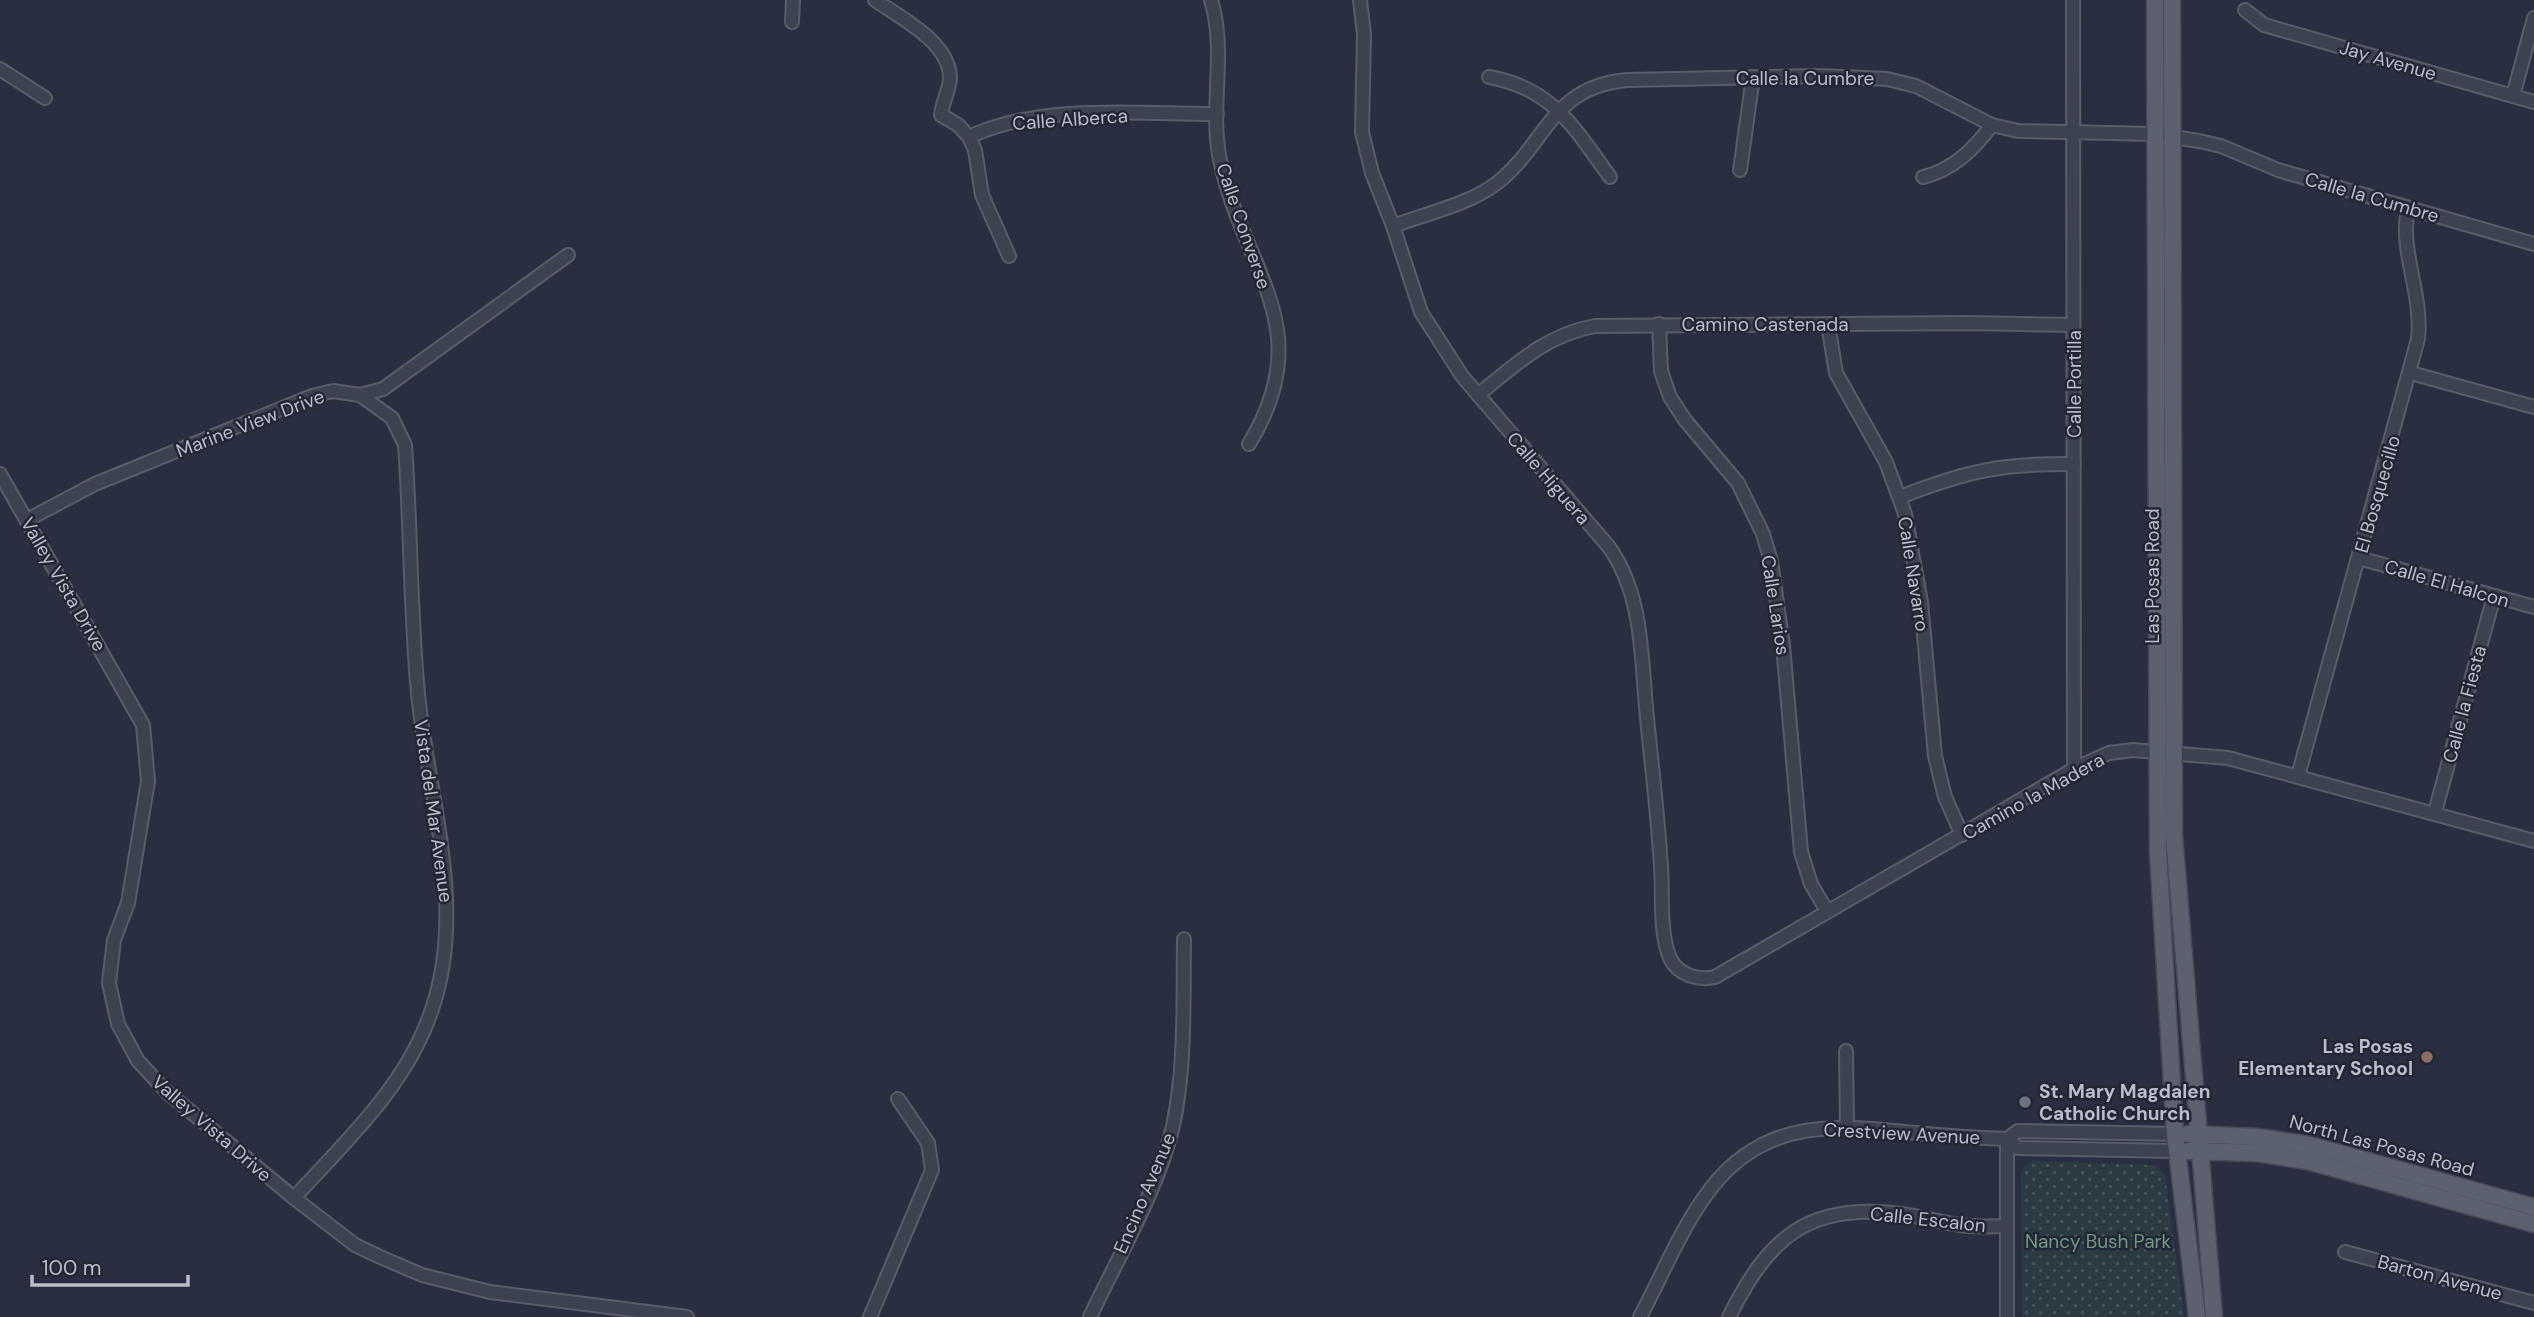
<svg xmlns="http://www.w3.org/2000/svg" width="2534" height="1317" font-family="'DM Sans',sans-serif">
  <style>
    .grass { fill: url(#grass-dots) }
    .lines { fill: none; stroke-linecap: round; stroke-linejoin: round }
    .minor-casing { stroke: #585d6a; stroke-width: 16 }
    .major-casing { stroke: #474b59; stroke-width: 19 }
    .minor { stroke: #3d4250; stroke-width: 12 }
    .major { stroke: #5c6170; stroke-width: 16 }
    .education-dot { fill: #8d6e63; stroke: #222735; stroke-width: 2.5 }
    .worship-dot { fill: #6b7280; stroke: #222735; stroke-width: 2.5 }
    .labels { text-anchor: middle; stroke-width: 5; stroke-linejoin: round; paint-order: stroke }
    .street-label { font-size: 19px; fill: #babeca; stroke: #222735 }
    .poi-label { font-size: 19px; font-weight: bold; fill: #babeca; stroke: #222735; text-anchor: end }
    .park-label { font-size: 19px; fill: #749983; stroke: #222735 }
  </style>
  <defs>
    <pattern id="grass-dots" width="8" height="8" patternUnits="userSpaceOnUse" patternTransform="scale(1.75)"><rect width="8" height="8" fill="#2b3b41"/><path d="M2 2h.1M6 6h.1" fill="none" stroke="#48565b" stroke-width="1.8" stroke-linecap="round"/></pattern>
  </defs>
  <rect width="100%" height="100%" fill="#292f40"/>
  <polygon class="grass" points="2033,1161 2155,1165 2165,1175 2184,1317 2022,1317 2021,1173 2025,1165"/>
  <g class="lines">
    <defs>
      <g id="minor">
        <path d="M875 0C901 18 949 42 950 77 950 90 942 102 941 115L958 125 969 137 975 150 982 195 1009 256"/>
        <path d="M1211 0C1227 52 1209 107 1220 160 1244 272 1320 327 1249 444"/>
        <path d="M1360 0 1364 34 1362 132 1372 173 1393 226 1421 312 1462 376 1609 547C1644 596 1641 661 1647 718 1652 768 1658 817 1661 867 1663 895 1659 932 1670 958 1678 975 1698 981 1715 977L2074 769 2109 753 2133 750 2228 758 2534 841"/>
        <polyline points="2073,0 2074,769"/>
        <polyline points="2245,10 2264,25 2534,102"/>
        <polyline points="792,22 793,0"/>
        <polyline points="0,69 45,98"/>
        <path d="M1489 77C1553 88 1574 128 1610 177"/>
        <polyline points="2513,96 2534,18"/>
        <path d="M969 137C1039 103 1141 114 1217 114"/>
        <polyline points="1740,170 1753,77"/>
        <path d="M1923 177C1953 170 1974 149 1992 125"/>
        <path d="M1393 226C1427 213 1468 205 1497 183 1546 145 1550 87 1627 80L1819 76 1887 79 1916 86 1992 125 2018 131 2154 134 2199 141 2221 146 2278 170 2534 244"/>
        <polyline points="1659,324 1661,371 1670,397 1685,420 1738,483 1763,534 1771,561 1783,645 1801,852 1811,884 1827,911"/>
        <polyline points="1828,324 1836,373 1886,462 1905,514 1921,602 1935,756 1945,797 1962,835"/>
        <polyline points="2411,373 2534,407"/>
        <path d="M1478 395C1516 364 1546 335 1595 326L1967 323 2073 325"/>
        <polyline points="0,474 143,725 148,781 128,903 114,940 109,983 118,1024 138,1061 167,1092 294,1198 355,1245 378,1256 422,1275 490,1292 687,1317"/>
        <path d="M1900 497C1967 471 2002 463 2074 464"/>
        <polyline points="27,520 95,484 312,396 333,391 360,395 383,389 568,255"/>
        <polyline points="2359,558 2534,607"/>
        <path d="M2298 776 2418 339C2423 293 2399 251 2408 209"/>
        <polyline points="2435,812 2494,596"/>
        <polyline points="1846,1051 1847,1127"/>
        <polyline points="2007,1139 2007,1317"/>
        <polyline points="2007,1139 2018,1131 2175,1134"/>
        <path d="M294 1198C346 1141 406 1086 431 1012 468 908 428 799 418 693 410 611 411 528 405 445L392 418 360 395"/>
        <polyline points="2345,1252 2534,1303"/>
        <polyline points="870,1317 932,1170 928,1143 898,1099"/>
        <path d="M1090 1317C1118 1257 1158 1190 1173 1126 1186 1065 1183 1001 1184 939"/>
        <path d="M1640 1317C1663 1274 1682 1225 1712 1187 1767 1117 1839 1125 1916 1133 1946 1136 1977 1138 2007 1139L2018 1148 2176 1151"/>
        <path d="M1729 1317C1768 1238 1808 1202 1901 1214 1924 1217 1946 1224 1969 1226 1982 1227 1994 1226 2007 1226"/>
      </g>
      <g id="major">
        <polyline points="2155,0 2158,852 2175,1134 2197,1317"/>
        <polyline points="2172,0 2174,836 2214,1317"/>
        <polyline points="2188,1134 2257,1137 2310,1145 2534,1207"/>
        <polyline points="2189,1151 2257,1153 2308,1161 2534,1224"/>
      </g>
    </defs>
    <use href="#minor" class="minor-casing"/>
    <use href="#major" class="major-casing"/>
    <use href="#minor" class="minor"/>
    <use href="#major" class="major"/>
  </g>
  <circle class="education-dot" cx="2427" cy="1057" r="7"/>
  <circle class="worship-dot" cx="2025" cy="1102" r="7"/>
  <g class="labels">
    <g class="street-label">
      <text transform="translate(2388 60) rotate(16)" y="7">Jay Avenue</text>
      <text x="1805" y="85">Calle la Cumbre</text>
      <text transform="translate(1070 119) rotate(-4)" y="7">Calle Alberca</text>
      <text transform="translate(2372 197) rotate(16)" y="7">Calle la Cumbre</text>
      <text transform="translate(1244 226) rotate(71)" y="7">Calle Converse</text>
      <text x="1765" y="331">Camino Castenada</text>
      <text transform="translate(2074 384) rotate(-90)" y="7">Calle Portilla</text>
      <text transform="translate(250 423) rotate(-21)" y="7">Marine View Drive</text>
      <text transform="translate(1549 478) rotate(49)" y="7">Calle Higuera</text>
      <text transform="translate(2377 494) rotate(-74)" y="7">El Bosquecillo</text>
      <text transform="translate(1914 574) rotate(81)" y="7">Calle Navarro</text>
      <text transform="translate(2152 576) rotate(-90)" y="7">Las Posas Road</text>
      <text transform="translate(2447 583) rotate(16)" y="7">Calle El Halcon</text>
      <text transform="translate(64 584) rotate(60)" y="7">Valley Vista Drive</text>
      <text transform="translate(1776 605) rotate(81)" y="7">Calle Larios</text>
      <text transform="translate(2464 704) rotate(-75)" y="7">Calle la Fiesta</text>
      <text transform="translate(2033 796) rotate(-29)" y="7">Camino la Madera</text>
      <text transform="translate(434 811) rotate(82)" y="7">Vista del Mar Avenue</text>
      <text transform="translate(212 1128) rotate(41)" y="7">Valley Vista Drive</text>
      <text transform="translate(1902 1133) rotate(3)" y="7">Crestview Avenue</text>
      <text transform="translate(2382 1145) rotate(15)" y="7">North Las Posas Road</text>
      <text transform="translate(1144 1193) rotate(-67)" y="7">Encino Avenue</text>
      <text transform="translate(1928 1219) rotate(6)" y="7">Calle Escalon</text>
      <text transform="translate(2440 1277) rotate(15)" y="7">Barton Avenue</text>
    </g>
    <g class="poi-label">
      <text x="2413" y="1053">Las Posas<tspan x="2413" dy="22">Elementary School</tspan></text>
      <text x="2039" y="1098" text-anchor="start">St. Mary Magdalen<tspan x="2039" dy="22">Catholic Church</tspan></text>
    </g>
    <g class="park-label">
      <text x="2098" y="1248">Nancy Bush Park</text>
    </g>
  </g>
  <path d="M32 1275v10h156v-10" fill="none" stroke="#babeca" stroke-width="3.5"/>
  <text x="42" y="1275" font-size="21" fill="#babeca" stroke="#222735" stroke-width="5" paint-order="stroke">100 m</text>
</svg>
